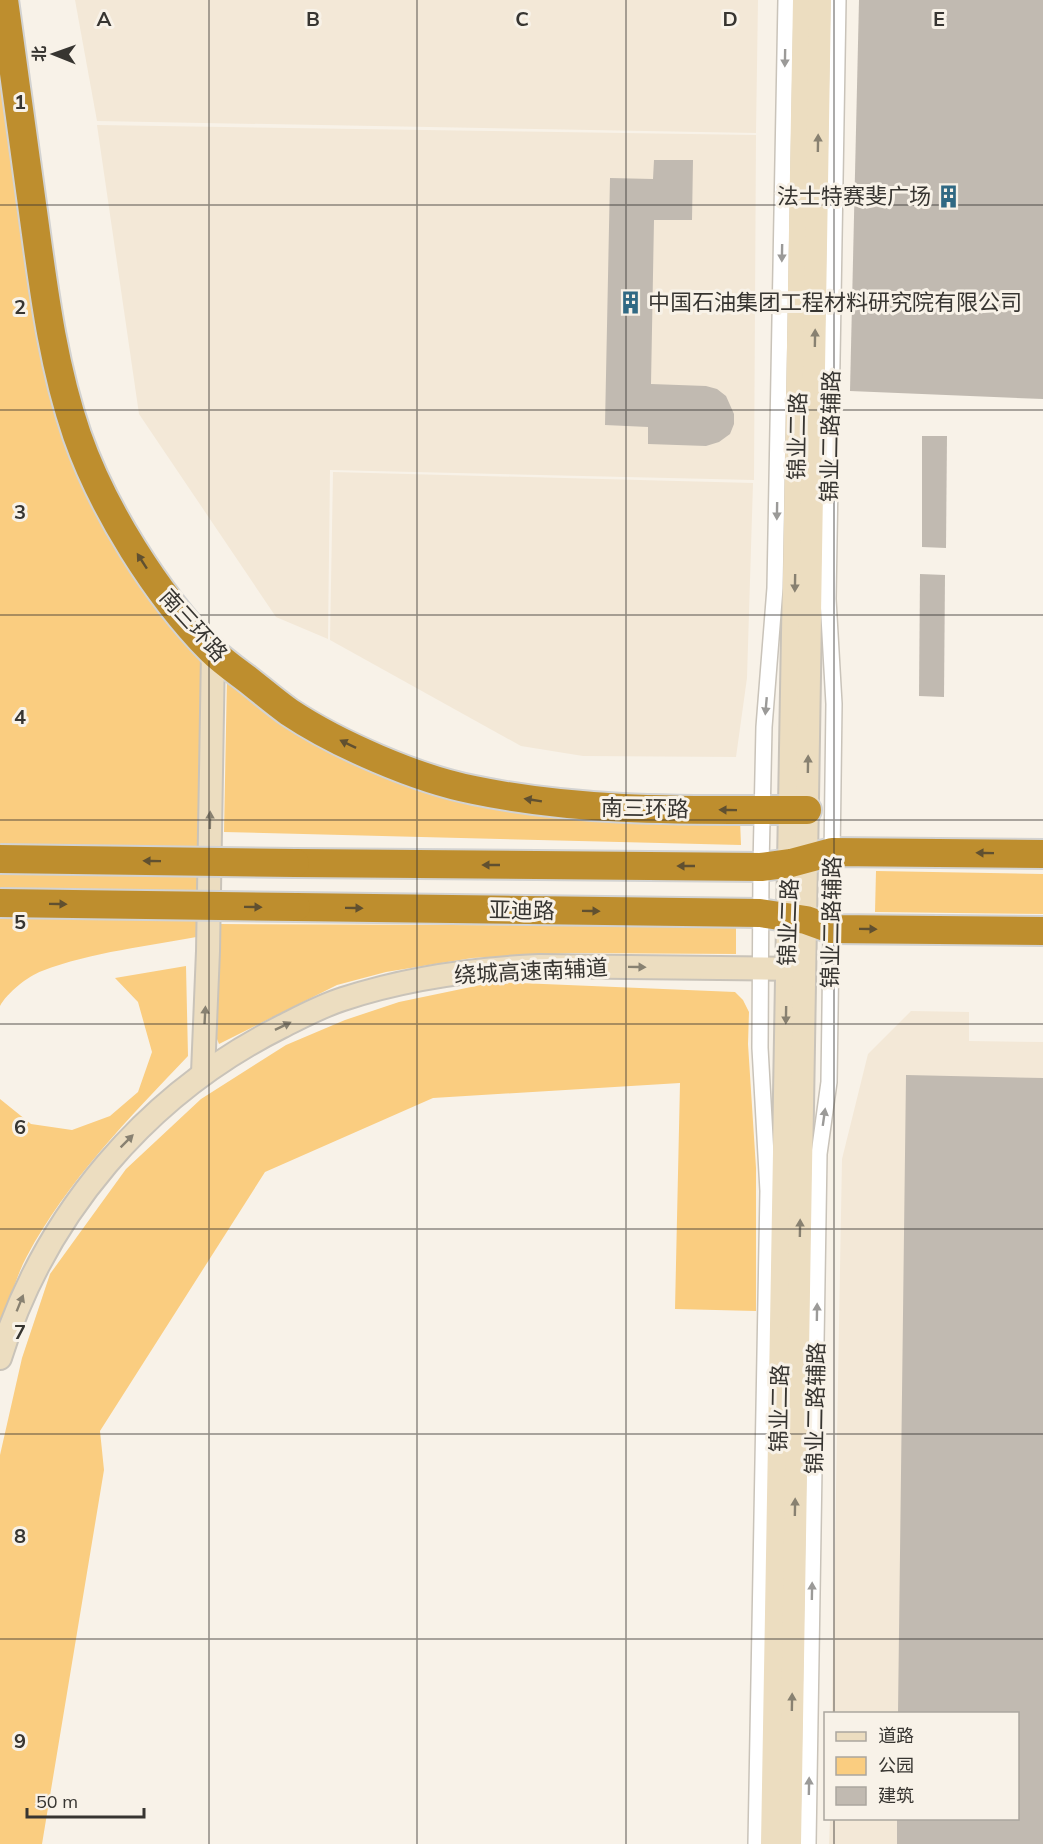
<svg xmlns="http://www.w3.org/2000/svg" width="1043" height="1844" font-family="Mulish,'Noto Sans SC',sans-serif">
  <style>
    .built { fill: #f3e8d7 }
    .green { fill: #facd80 }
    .building { fill: #c1bab1 }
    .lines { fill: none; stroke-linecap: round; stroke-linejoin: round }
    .street-casing { stroke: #c9c3b9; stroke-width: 18 }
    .secondary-casing { stroke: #c9c3b9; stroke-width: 26 }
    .highway-casing { stroke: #d3d3d2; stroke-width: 32 }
    .street { stroke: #fff; stroke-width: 15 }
    .secondary { stroke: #ecddc0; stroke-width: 22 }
    .highway { stroke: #be8e2e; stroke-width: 28 }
    .highway-bridge-casing { stroke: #d3d3d2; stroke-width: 32; stroke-linecap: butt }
    .highway-bridge { stroke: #be8e2e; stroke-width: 28 }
    .oneway { fill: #9b9a98 }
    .oneway2 { fill: #888171 }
    .oneway3 { fill: #605030 }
    .grid { fill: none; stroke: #373531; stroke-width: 1.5; stroke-opacity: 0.55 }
    .labels { text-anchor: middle; stroke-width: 6; stroke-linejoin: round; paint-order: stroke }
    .poi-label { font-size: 22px; fill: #373531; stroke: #f8f2e8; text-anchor: end }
    .street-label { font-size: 22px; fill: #373531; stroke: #f8f2e8 }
    .grid-label { font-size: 20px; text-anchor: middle; font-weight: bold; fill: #373531; stroke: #f8f2e8; stroke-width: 6; stroke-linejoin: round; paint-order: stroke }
  </style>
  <rect width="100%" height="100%" fill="#f8f2e8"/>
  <g class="built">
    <polygon points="75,0 758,0 756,133 97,121"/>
    <polygon points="97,125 756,135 754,480 330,470 328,639 276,617 139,414"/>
    <polygon points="333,472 753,483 747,678 736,757 583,756 521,746 330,640"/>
    <polygon points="911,1011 969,1012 969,1041 1043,1042 1043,1844 829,1844 830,1819 1018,1818 1018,1714 832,1713 842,1159 868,1054"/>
  </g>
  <g class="green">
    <path d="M0 67 81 477 118 552 175 626 205 656 202 936C150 946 91 952 42 971 28 976 7 993 0 1006Z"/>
    <polygon points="227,676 353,757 740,820 741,845 224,832"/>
    <polygon points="876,871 1043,874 1043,914 875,912"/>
    <polygon points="219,924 736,926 736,954 573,953 472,958 386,972 337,985 219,1044 217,1039"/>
    <path d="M186 966 188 1056C130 1117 67 1181 27 1256 15 1278 9 1305 0 1329V1099L31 1124 72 1130 110 1116 138 1092 152 1052 138 1002 115 978Z"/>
    <polygon points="495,982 735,992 743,1000 749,1012 748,1044 756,1168 756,1311 675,1309 680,1083 433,1098 265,1172 100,1431 104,1470 42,1844 0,1844 0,1455 22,1358 50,1274 126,1169 201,1099 286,1045 345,1020 399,1002"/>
  </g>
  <g class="building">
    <polygon points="859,0 1043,0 1043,399 850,391"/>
    <polygon points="654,160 693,160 692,220 654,220 651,384 706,386 717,389 726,396 734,414 734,424 730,434 719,442 706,446 648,444 648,427 605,425 610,178 653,179"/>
    <polygon points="922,436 947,436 946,548 922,547"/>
    <polygon points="920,574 945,575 944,697 919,696"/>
    <polygon points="906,1075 1043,1078 1043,1844 897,1844 897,1818 1017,1818 1017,1713 898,1713"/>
  </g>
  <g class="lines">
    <defs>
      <g id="street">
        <polyline points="756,1844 768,1191 760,1048 761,867 764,727 775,588 786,0"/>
        <polyline points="808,1844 819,1154 829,1082 830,1012 834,704 828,599 838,0"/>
      </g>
      <g id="secondary">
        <polyline points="203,1073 208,951 213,652"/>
        <path d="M0 1358C44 1215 147 1094 281 1027 301 1017 321 1006 343 999 407 978 472 969 539 966L802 969"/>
        <polyline points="772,1844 804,0"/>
        <polyline points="790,1844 820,0"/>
      </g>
      <g id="highway">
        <path d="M4 0C14 73 24 146 34 219 44 292 53 365 77 435 103 509 156 594 211 650 222 661 235 670 247 679 261 690 275 702 289 712 337 744 417 779 474 790 584 813 695 810 807 810"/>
        <polyline points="295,863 761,867 791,863 832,852 1043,854"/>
        <polyline points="296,907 760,913 806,920 831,929 1043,931"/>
      </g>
    </defs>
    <use href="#street" class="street-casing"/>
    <use href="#secondary" class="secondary-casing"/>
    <use href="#highway" class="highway-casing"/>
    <use href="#street" class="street"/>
    <use href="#secondary" class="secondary"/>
    <use href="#highway" class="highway"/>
    <defs>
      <g id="highway-bridge">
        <polyline points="0,859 295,863"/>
        <polyline points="0,903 296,907"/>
      </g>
    </defs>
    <use href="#highway-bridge" class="highway-bridge-casing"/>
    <use href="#highway-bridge" class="highway-bridge"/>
  </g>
  <defs><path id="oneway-solid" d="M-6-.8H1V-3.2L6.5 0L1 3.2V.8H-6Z" transform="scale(1.5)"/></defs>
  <g class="oneway">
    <use href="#oneway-solid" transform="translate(785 58) rotate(91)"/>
    <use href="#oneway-solid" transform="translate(782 253) rotate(91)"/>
    <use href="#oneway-solid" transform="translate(777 511) rotate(91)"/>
    <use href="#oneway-solid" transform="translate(766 706) rotate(95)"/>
    <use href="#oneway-solid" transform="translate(824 1117) rotate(-82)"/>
    <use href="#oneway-solid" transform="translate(817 1312) rotate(-89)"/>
    <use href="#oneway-solid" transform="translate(812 1591) rotate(-89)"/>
    <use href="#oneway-solid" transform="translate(809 1786) rotate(-89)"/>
  </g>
  <g class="oneway2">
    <use href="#oneway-solid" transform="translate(818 143) rotate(-89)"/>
    <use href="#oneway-solid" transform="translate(815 338) rotate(-89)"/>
    <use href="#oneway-solid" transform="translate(795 583) rotate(91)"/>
    <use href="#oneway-solid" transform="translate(808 764) rotate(-89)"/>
    <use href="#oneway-solid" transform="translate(210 820) rotate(-89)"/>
    <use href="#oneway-solid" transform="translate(637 967) rotate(1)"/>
    <use href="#oneway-solid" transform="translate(205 1015) rotate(-87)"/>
    <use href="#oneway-solid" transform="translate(786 1015) rotate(91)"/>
    <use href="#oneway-solid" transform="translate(283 1026) rotate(-26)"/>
    <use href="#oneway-solid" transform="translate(127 1141) rotate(-45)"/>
    <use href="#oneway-solid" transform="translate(800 1228) rotate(-89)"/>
    <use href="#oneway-solid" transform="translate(20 1303) rotate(-68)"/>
    <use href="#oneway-solid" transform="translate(795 1507) rotate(-89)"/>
    <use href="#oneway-solid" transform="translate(792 1702) rotate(-89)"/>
  </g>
  <g class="oneway3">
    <use href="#oneway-solid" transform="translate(142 561) rotate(-123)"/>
    <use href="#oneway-solid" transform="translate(348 744) rotate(-154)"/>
    <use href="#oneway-solid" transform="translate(533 800) rotate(-171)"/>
    <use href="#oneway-solid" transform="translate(728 810) rotate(-179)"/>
    <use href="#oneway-solid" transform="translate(985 853) rotate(-179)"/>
    <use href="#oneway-solid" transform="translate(152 861) rotate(-179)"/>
    <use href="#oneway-solid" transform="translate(491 865) rotate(-180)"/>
    <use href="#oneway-solid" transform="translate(686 866) rotate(-180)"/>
    <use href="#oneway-solid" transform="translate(58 904) rotate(1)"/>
    <use href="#oneway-solid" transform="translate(253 907) rotate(1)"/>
    <use href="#oneway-solid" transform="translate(354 908) rotate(1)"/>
    <use href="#oneway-solid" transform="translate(591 911) rotate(1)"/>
    <use href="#oneway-solid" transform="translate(868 929) rotate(1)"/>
  </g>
  <path class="grid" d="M209 0V1844M417 0V1844M626 0V1844M834 0V1714M0 205H1043M0 410H1043M0 615H1043M0 820H1043M0 1024H1043M0 1229H1043M0 1434H1043M0 1639H1043M834 1818V1844"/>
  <defs>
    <symbol id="building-bare" viewBox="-9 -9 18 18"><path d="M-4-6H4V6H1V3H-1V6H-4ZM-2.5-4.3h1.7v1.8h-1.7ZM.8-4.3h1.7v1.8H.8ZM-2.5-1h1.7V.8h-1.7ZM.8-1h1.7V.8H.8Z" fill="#306983" stroke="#f8f2e8" stroke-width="2.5" paint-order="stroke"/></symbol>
  </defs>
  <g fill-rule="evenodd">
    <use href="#building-bare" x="932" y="180" width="33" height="33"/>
    <use href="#building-bare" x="614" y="286" width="33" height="33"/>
  </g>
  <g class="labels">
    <g class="poi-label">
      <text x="931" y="204">法士特赛斐广场</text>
      <text x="648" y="310" text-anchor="start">中国石油集团工程材料研究院有限公司</text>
    </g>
    <g class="street-label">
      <text transform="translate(797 436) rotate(-89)" y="8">锦业二路</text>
      <text transform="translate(830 436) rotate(-89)" y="8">锦业二路辅路</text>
      <text transform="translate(194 625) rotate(48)" y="8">南三环路</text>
      <text transform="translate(645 808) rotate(1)" y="8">南三环路</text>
      <text transform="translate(522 910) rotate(1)" y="8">亚迪路</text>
      <text transform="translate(788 922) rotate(-88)" y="8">锦业二路</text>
      <text transform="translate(831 922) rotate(-89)" y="8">锦业二路辅路</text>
      <text transform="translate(531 971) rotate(-3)" y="8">绕城高速南辅道</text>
      <text transform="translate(779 1408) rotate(-89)" y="8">锦业二路</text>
      <text transform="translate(815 1408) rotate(-89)" y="8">锦业二路辅路</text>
    </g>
  </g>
  <g class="grid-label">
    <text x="104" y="26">A</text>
    <text x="313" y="26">B</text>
    <text x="522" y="26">C</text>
    <text x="730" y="26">D</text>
    <text x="939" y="26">E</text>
    <text x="20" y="109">1</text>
    <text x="20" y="314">2</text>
    <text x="20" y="519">3</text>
    <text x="20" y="724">4</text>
    <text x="20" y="929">5</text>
    <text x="20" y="1134">6</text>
    <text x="20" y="1339">7</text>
    <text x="20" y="1543">8</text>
    <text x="20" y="1748">9</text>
  </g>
  <rect x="824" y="1712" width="195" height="108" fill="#f8f2e8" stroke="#aba69f" stroke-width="1.5"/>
  <rect x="836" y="1732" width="30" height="9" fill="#ecddc0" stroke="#aba69f" stroke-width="1.5"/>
  <text x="878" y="1742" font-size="18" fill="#373531">道路</text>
  <rect x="836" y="1757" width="30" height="18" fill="#facd80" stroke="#aba69f" stroke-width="1.5"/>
  <text x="878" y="1772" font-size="18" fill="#373531">公园</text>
  <rect x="836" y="1787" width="30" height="18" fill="#c1bab1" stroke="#aba69f" stroke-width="1.5"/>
  <text x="878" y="1802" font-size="18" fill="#373531">建筑</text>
  <g transform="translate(54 54) rotate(271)" stroke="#f8f2e8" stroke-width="4.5" paint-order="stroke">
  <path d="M0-4.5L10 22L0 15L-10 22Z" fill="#373531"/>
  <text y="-9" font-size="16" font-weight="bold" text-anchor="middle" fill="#373531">北</text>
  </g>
  <path d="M27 1808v9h117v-9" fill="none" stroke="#373531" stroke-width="3"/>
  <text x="36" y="1808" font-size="18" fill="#373531" stroke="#f8f2e8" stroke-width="4.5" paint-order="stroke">50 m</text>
</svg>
